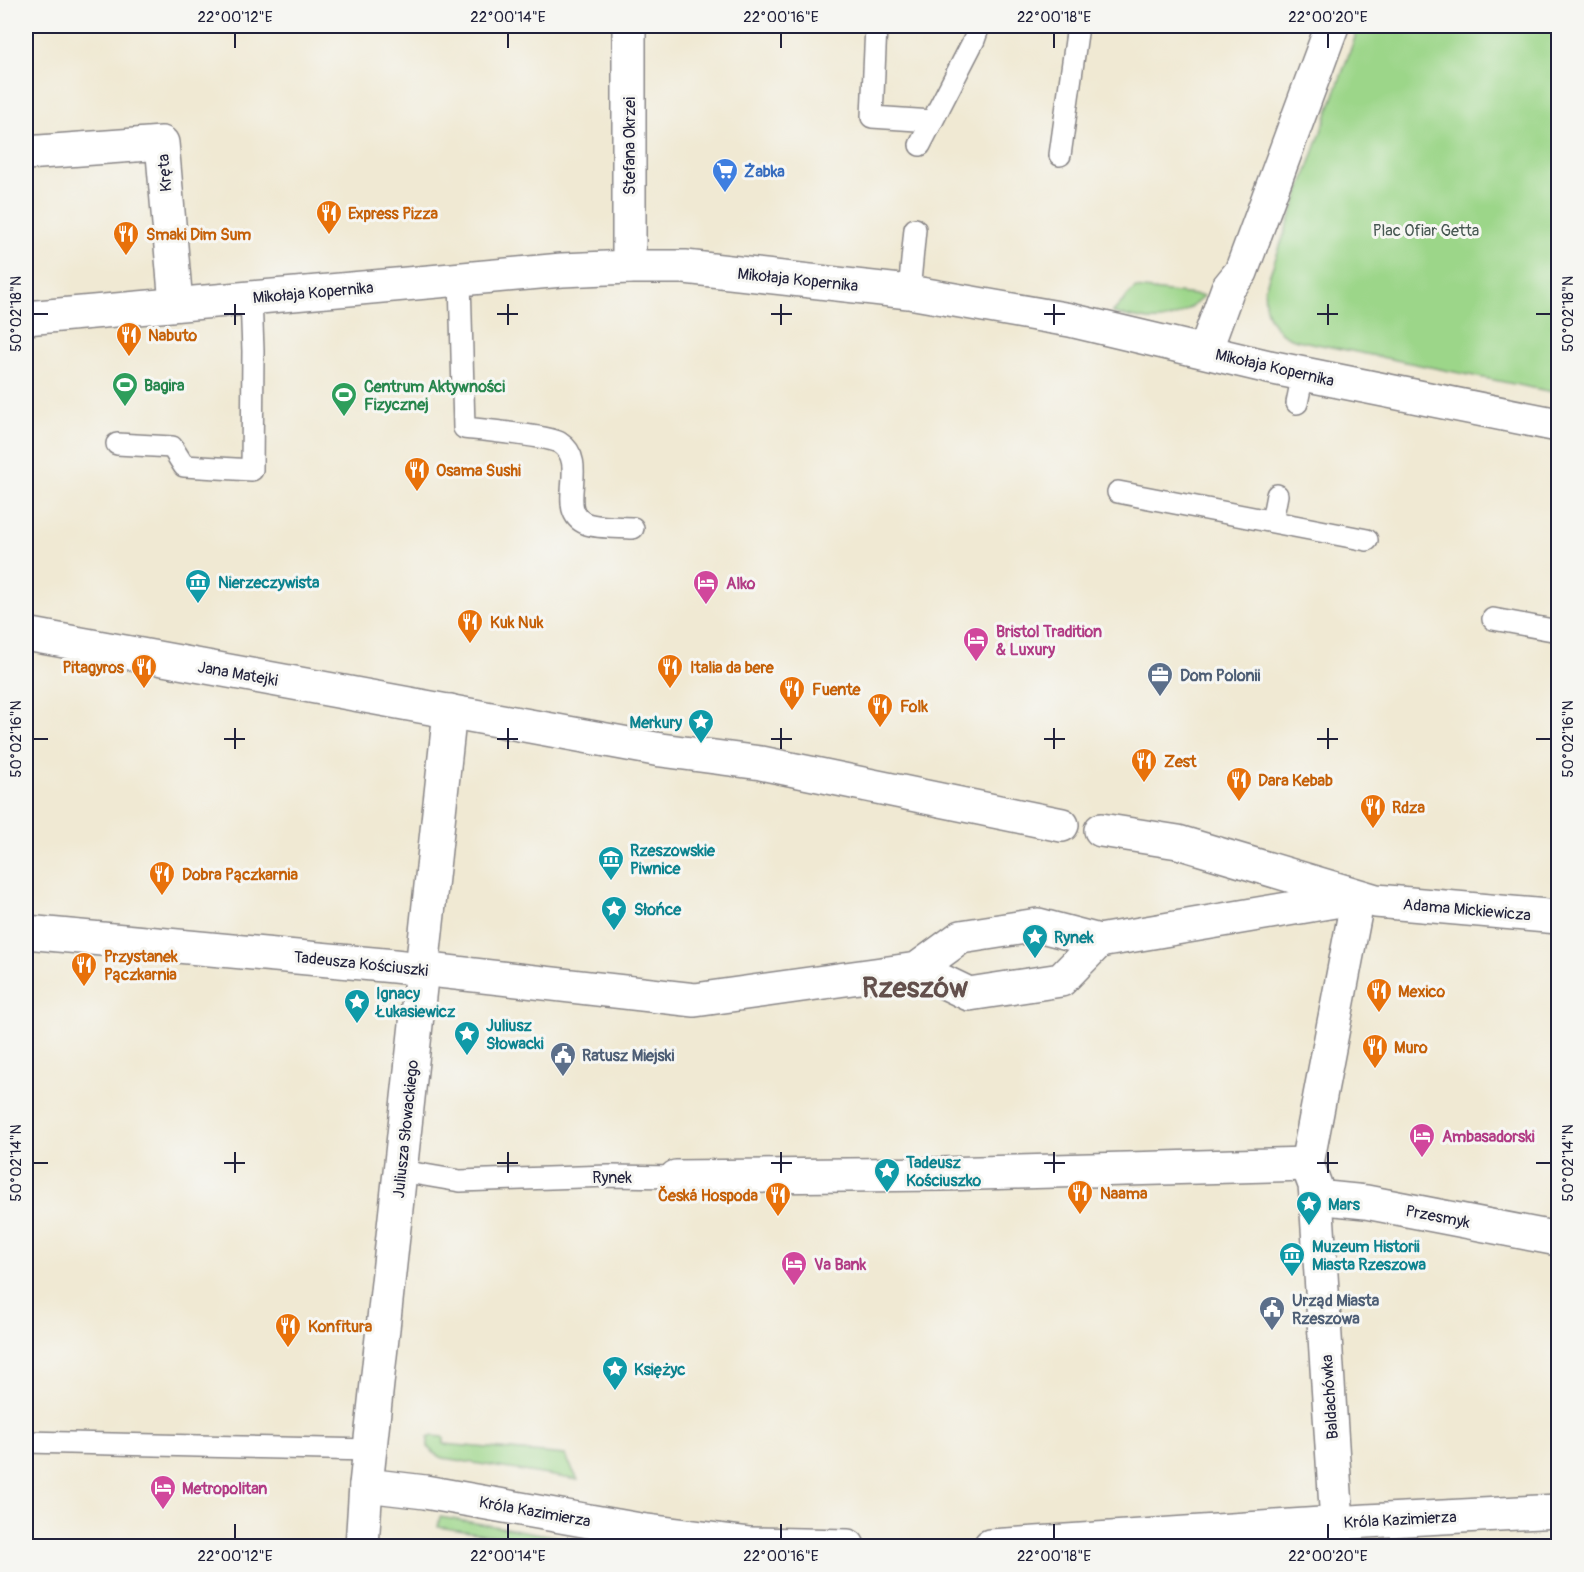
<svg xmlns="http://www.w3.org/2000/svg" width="1584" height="1572" font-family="Pangolin,sans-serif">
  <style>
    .green { fill: #9cd689; stroke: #5f7c62; stroke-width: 1.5 }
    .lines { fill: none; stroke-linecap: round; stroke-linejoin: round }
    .lane-casing { stroke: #898687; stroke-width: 24 }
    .street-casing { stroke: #898687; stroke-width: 36 }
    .lane { stroke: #fff; stroke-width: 21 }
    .street { stroke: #fff; stroke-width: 33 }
    .ticks { fill: none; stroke: #22223b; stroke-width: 2 }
    .labels { text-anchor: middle; stroke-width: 6; stroke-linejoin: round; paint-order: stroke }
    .street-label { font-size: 16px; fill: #22223b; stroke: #f6f6f2 }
    .shop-label { font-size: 16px; font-weight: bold; fill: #366cbe; stroke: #f6f6f2; text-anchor: start }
    .food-label { font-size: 16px; font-weight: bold; fill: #c56008; stroke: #f6f6f2; text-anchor: start }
    .park-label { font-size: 16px; fill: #475852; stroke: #f6f6f2 }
    .leisure-label { font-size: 16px; font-weight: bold; fill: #27864d; stroke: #f6f6f2; text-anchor: start }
    .culture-label { font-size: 16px; font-weight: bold; fill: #0d838f; stroke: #f6f6f2; text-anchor: start }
    .hotel-label { font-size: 16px; font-weight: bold; fill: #b23c85; stroke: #f6f6f2; text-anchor: start }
    .service-label { font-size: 16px; font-weight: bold; fill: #4e5e75; stroke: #f6f6f2; text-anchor: start }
    .town-label { font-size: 28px; font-weight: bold; fill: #63504c; stroke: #f6f6f2 }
    .neatline { fill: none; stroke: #22223b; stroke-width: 2 }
    .ticks-label { font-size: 15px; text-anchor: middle; fill: #22223b }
  </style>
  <rect width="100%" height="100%" fill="#f6f6f2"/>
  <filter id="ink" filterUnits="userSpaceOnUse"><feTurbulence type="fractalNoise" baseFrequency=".0167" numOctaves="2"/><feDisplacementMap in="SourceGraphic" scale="12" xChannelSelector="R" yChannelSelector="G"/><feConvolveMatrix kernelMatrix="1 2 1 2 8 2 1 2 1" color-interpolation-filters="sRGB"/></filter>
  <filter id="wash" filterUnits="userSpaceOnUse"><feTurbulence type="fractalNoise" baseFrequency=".008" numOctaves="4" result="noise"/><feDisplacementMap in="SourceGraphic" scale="24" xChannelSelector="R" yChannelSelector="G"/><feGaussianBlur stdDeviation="1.35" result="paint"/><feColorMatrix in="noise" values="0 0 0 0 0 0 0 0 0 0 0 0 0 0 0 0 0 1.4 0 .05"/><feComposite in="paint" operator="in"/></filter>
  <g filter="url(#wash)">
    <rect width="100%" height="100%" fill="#f0e9d3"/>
    <g class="green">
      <path d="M1359 26H1558V393L1297 340C1273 334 1262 311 1265 288Z"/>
      <path d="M1135 288 1204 296C1171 328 1154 322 1112 313Z"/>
      <polygon points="432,1436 444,1437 444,1444 565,1455 578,1480 443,1458 435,1454 428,1447 428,1437"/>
      <polygon points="440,1517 613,1546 559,1546 438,1527"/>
    </g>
  </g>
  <g filter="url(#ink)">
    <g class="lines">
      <defs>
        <g id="lane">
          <polyline points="876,26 872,117 932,121"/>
          <polyline points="920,145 974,40 979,26"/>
          <polyline points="1060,155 1078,26"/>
          <path d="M460 280 464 428C482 430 549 436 560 443 591 463 553 511 587 524 599 528 621 527 633 528"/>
          <polyline points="909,292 915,229"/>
          <polyline points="1297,403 1303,374"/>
          <polyline points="117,444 172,447 184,466 252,470 253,351 251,297"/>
          <polyline points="1118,492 1367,540"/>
          <polyline points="1272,521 1277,495"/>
          <polyline points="1493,619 1558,631"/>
          <polyline points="401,1171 460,1181 609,1176 676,1177"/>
          <polyline points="26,1442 370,1450"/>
        </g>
        <g id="street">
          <polyline points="26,153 162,143 176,304"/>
          <polyline points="629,267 629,26"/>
          <polyline points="26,318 562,270 629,267 685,267 909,292 1070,320 1269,367 1558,425"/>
          <polyline points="1205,351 1228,288 1241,272 1332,26"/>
          <polyline points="26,634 661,750 761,763 1062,825"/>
          <polyline points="1101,830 1178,842 1376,901 1558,917"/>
          <polyline points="26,932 394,966 695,1000 917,969 961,937 1038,925 1099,941 1358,897 1307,1164"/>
          <polyline points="917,969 969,994 1061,980 1099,941"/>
          <polyline points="1307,1164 1315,1185 1316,1197 1337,1523"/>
          <polyline points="676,1177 941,1174 1307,1164"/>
          <polyline points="1316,1197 1366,1202 1558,1239"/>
          <polyline points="366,1485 425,1492 640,1530 750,1544 848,1546"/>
          <polyline points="362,1546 366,1485 450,711"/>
          <polyline points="990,1546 1367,1521 1558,1511"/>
        </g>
      </defs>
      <use href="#lane" class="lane-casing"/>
      <use href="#street" class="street-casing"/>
      <use href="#lane" class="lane"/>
      <use href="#street" class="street"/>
    </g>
  </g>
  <path class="ticks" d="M235 33V48M508 33V48M781 33V48M1054 33V48M1328 33V48M235 304V325M508 304V325M781 304V325M1054 304V325M1328 304V325M33 314H48M224 314H245M497 314H518M771 314H792M1044 314H1065M1317 314H1338M1536 314H1551M235 728V749M508 728V749M781 728V749M1054 728V749M1328 728V749M33 739H48M224 739H245M497 739H518M771 739H792M1044 739H1065M1317 739H1338M1536 739H1551M235 1152V1173M508 1152V1173M781 1152V1173M1054 1152V1173M1328 1152V1173M33 1163H48M224 1163H245M497 1163H518M771 1163H792M1044 1163H1065M1317 1163H1338M1536 1163H1551M235 1524V1539M508 1524V1539M781 1524V1539M1054 1524V1539M1328 1524V1539"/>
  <defs>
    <symbol id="supermarket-pin" viewBox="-11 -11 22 30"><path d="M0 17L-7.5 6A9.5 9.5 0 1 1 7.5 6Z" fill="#3f7fe0" stroke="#f6f6f2"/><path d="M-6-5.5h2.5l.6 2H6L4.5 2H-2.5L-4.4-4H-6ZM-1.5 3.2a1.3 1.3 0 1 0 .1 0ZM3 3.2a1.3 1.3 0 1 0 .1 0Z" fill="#fff"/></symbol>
    <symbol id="restaurant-pin" viewBox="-11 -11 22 30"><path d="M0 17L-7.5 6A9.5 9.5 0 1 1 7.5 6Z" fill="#e8710a" stroke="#f6f6f2"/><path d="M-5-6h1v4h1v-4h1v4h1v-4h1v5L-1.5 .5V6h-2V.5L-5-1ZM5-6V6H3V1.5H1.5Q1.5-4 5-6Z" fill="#fff"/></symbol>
    <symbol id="stadium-pin" viewBox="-11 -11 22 30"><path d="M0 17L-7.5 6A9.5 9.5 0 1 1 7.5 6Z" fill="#2e9e5b" stroke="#f6f6f2"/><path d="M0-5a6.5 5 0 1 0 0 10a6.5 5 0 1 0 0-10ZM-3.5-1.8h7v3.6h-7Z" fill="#fff"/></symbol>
    <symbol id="museum-pin" viewBox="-11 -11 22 30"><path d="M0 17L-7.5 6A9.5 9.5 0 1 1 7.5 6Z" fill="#0f9aa8" stroke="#f6f6f2"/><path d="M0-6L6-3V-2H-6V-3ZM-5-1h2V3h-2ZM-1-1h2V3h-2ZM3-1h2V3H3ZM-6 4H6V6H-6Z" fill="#fff"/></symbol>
    <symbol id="hotel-pin" viewBox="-11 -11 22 30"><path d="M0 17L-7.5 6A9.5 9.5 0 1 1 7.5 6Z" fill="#d1479c" stroke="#f6f6f2"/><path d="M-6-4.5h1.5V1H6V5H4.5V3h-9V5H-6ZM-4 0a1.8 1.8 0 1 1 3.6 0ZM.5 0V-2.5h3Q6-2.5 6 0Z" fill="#fff"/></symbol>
    <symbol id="office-pin" viewBox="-11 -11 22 30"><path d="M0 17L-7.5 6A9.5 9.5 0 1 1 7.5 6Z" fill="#5c6f8a" stroke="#f6f6f2"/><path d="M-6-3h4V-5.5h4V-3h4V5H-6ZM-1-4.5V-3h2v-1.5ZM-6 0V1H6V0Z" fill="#fff"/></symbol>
    <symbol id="sight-pin" viewBox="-11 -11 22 30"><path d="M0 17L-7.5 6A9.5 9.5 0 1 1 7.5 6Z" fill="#0f9aa8" stroke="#f6f6f2"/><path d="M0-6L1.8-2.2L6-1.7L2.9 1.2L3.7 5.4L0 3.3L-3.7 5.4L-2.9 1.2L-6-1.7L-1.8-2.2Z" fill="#fff"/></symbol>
    <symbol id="civic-pin" viewBox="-11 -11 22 30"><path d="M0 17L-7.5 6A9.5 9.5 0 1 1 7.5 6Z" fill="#5c6f8a" stroke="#f6f6f2"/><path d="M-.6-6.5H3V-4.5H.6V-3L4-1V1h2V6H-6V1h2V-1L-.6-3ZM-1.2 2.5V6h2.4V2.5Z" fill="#fff"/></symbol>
  </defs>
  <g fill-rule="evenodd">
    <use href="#supermarket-pin" x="710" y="156" width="30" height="40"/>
    <use href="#restaurant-pin" x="314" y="198" width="30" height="40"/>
    <use href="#restaurant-pin" x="111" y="219" width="30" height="40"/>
    <use href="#restaurant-pin" x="114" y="320" width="30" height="40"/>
    <use href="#stadium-pin" x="110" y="370" width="30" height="40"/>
    <use href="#stadium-pin" x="329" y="380" width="30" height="40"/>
    <use href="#restaurant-pin" x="402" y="455" width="30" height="40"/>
    <use href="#museum-pin" x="183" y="567" width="30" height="40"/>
    <use href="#hotel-pin" x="691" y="568" width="30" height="40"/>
    <use href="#restaurant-pin" x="455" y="607" width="30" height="40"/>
    <use href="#hotel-pin" x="961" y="625" width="30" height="40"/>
    <use href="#restaurant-pin" x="129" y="652" width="30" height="40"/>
    <use href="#restaurant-pin" x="655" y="652" width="30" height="40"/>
    <use href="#office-pin" x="1145" y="660" width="30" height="40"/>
    <use href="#restaurant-pin" x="777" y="674" width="30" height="40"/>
    <use href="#restaurant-pin" x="865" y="691" width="30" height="40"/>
    <use href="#sight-pin" x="686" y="707" width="30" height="40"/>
    <use href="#restaurant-pin" x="1129" y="746" width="30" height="40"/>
    <use href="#restaurant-pin" x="1224" y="765" width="30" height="40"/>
    <use href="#restaurant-pin" x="1358" y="792" width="30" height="40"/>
    <use href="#museum-pin" x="596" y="844" width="30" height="40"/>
    <use href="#restaurant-pin" x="147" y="859" width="30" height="40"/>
    <use href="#sight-pin" x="599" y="894" width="30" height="40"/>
    <use href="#sight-pin" x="1020" y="922" width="30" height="40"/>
    <use href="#restaurant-pin" x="69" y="950" width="30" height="40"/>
    <use href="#restaurant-pin" x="1364" y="976" width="30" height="40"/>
    <use href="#sight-pin" x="342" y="987" width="30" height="40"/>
    <use href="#sight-pin" x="452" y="1019" width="30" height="40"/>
    <use href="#restaurant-pin" x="1360" y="1032" width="30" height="40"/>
    <use href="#civic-pin" x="548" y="1040" width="30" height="40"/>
    <use href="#hotel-pin" x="1407" y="1121" width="30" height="40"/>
    <use href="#sight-pin" x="872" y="1156" width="30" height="40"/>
    <use href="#restaurant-pin" x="1065" y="1178" width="30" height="40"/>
    <use href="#restaurant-pin" x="763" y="1180" width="30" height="40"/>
    <use href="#sight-pin" x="1294" y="1189" width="30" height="40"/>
    <use href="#museum-pin" x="1277" y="1240" width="30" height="40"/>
    <use href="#hotel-pin" x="779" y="1249" width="30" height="40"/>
    <use href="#civic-pin" x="1257" y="1294" width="30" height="40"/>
    <use href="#restaurant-pin" x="273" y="1311" width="30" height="40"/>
    <use href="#sight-pin" x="600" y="1354" width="30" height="40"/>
    <use href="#hotel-pin" x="148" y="1473" width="30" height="40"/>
  </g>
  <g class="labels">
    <g class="street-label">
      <text transform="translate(629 146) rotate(-90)" y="6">Stefana Okrzei</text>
      <text transform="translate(164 173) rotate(-95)" y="6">Kręta</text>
      <text transform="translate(798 279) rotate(6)" y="6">Mikołaja Kopernika</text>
      <text transform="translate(313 292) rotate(-5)" y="6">Mikołaja Kopernika</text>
      <text transform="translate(1275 367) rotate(13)" y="6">Mikołaja Kopernika</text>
      <text transform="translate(238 673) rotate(10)" y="6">Jana Matejki</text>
      <text transform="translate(1467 909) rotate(5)" y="6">Adama Mickiewicza</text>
      <text transform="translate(361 963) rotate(6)" y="6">Tadeusza Kościuszki</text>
      <text transform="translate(405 1129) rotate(-84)" y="6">Juliusza Słowackiego</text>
      <text x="612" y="1183">Rynek</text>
      <text transform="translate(1438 1216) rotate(11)" y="6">Przesmyk</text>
      <text transform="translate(1329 1397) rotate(-94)" y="6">Baldachówka</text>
      <text transform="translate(535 1511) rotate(10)" y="6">Króla Kazimierza</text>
      <text transform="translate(1400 1519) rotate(-3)" y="6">Króla Kazimierza</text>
    </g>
    <g class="shop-label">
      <text x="744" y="177">Żabka</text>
    </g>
    <g class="food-label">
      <text x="348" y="219">Express Pizza</text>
      <text x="146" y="240">Smaki Dim Sum</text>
      <text x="148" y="341">Nabuto</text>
      <text x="436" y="476">Osama Sushi</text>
      <text x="490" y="628">Kuk Nuk</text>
      <text x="124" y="673" text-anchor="end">Pitagyros</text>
      <text x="690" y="673">Italia da bere</text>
      <text x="812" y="695">Fuente</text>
      <text x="900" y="712">Folk</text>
      <text x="1164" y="767">Zest</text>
      <text x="1258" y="786">Dara Kebab</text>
      <text x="1392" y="813">Rdza</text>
      <text x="182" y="880">Dobra Pączkarnia</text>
      <text x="104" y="962">Przystanek<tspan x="104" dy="18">Pączkarnia</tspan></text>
      <text x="1398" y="997">Mexico</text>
      <text x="1394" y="1053">Muro</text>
      <text x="1100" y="1199">Naama</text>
      <text x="758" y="1201" text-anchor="end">Česká Hospoda</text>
      <text x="308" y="1332">Konfitura</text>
    </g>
    <g class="park-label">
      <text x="1426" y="236">Plac Ofiar Getta</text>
    </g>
    <g class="leisure-label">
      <text x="144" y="391">Bagira</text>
      <text x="364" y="392">Centrum Aktywności<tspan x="364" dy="18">Fizycznej</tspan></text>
    </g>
    <g class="culture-label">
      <text x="218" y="588">Nierzeczywista</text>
      <text x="682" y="728" text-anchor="end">Merkury</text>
      <text x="630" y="856">Rzeszowskie<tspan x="630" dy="18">Piwnice</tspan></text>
      <text x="634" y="915">Słońce</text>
      <text x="1054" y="943">Rynek</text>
      <text x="376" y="999">Ignacy<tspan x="376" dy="18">Łukasiewicz</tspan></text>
      <text x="486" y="1031">Juliusz<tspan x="486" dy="18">Słowacki</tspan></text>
      <text x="906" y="1168">Tadeusz<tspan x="906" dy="18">Kościuszko</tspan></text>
      <text x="1328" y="1210">Mars</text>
      <text x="1312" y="1252">Muzeum Historii<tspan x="1312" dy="18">Miasta Rzeszowa</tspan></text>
      <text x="634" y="1375">Księżyc</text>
    </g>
    <g class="hotel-label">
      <text x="726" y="589">Alko</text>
      <text x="996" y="637">Bristol Tradition<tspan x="996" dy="18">&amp; Luxury</tspan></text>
      <text x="1442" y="1142">Ambasadorski</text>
      <text x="814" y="1270">Va Bank</text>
      <text x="182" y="1494">Metropolitan</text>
    </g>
    <g class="service-label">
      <text x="1180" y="681">Dom Polonii</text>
      <text x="582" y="1061">Ratusz Miejski</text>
      <text x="1292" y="1306">Urząd Miasta<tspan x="1292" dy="18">Rzeszowa</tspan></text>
    </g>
    <g class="town-label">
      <text x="915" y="997">Rzeszów</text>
    </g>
  </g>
  <rect width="1584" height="1572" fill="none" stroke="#f6f6f2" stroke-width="66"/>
  <rect x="33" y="33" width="1518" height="1506" class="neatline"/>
  <g class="ticks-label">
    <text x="235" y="22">22°00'12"E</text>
    <text x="508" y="22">22°00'14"E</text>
    <text x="781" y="22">22°00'16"E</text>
    <text x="1054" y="22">22°00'18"E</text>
    <text x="1328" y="22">22°00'20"E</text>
    <text transform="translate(16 314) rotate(-90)" y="5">50°02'18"N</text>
    <text transform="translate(1568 314) rotate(-90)" y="5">50°02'18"N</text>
    <text transform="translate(16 739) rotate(-90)" y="5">50°02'16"N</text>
    <text transform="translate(1568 739) rotate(-90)" y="5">50°02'16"N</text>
    <text transform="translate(16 1163) rotate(-90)" y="5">50°02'14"N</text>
    <text transform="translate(1568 1163) rotate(-90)" y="5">50°02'14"N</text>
    <text x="235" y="1561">22°00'12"E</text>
    <text x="508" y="1561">22°00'14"E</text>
    <text x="781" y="1561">22°00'16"E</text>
    <text x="1054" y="1561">22°00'18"E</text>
    <text x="1328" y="1561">22°00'20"E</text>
  </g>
</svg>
